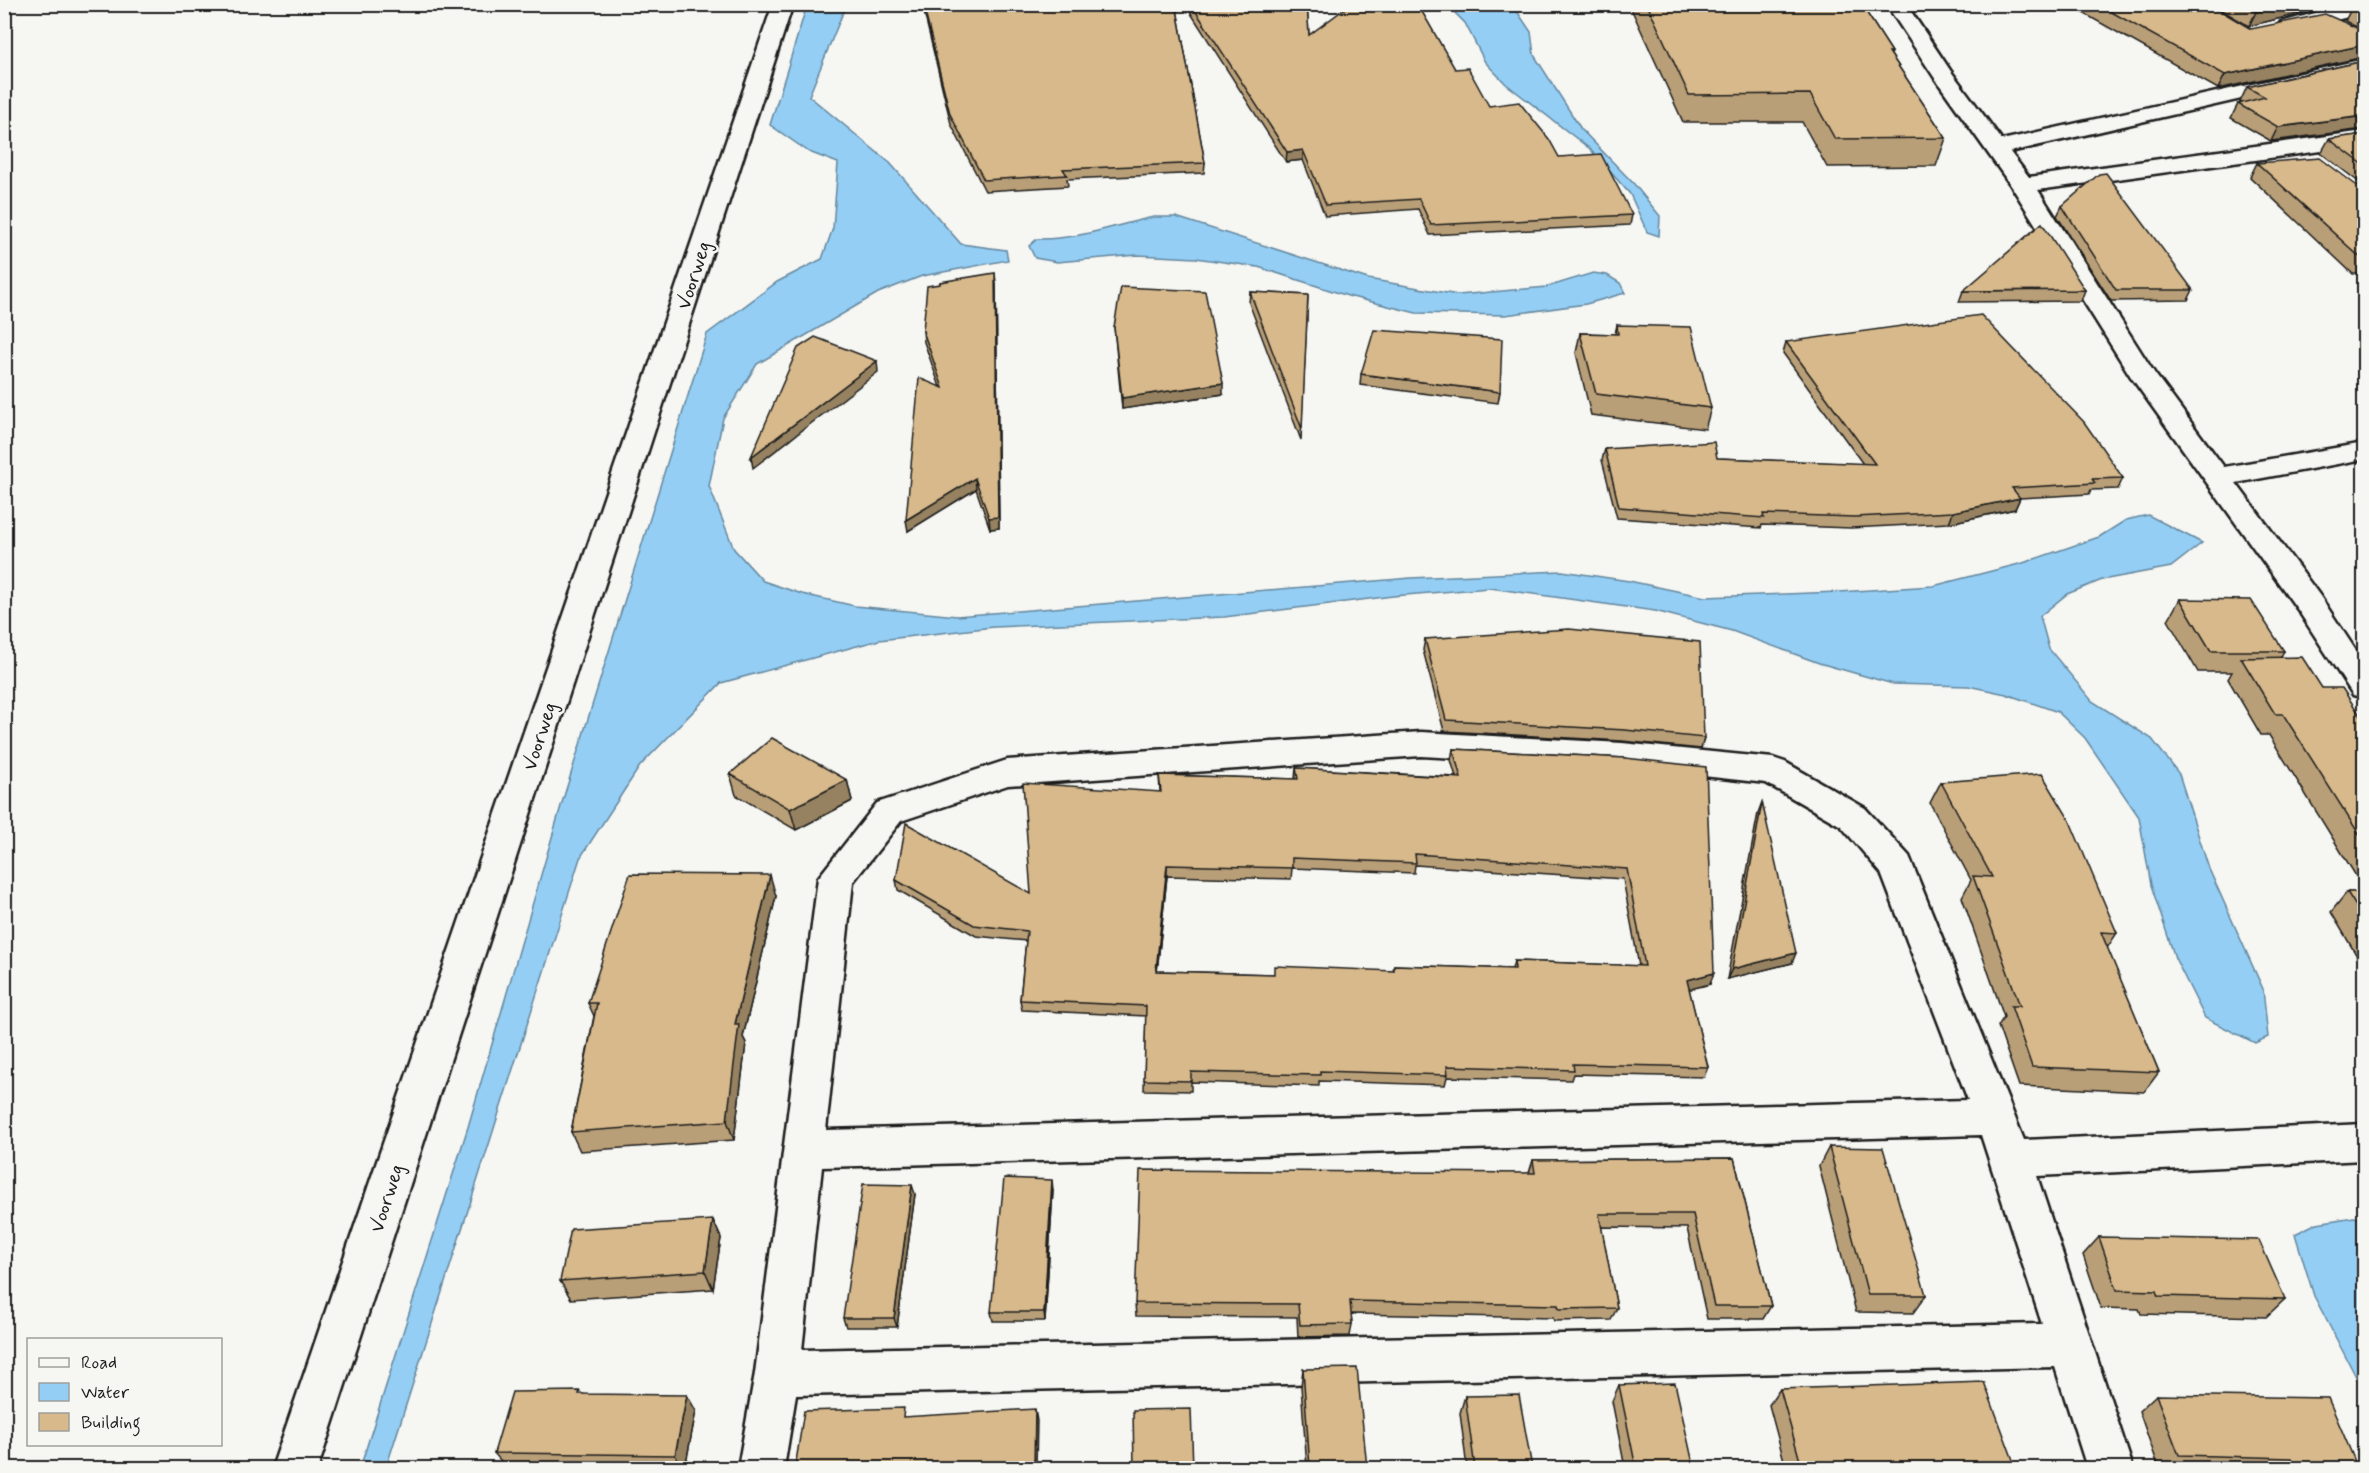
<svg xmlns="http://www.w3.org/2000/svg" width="2369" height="1473" font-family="Mynerve,sans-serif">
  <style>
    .water { fill: #94cef4; stroke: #64879e; stroke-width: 1.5 }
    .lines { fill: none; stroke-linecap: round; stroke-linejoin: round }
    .minor-casing { stroke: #1c1c1c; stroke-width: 5 }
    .minor { fill: #f6f6f2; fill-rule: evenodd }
    .wall { fill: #b99f78; stroke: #1c1c1c; stroke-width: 1.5; fill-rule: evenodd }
    .shaded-wall { fill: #968261; stroke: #1c1c1c; stroke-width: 1.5 }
    .building { fill: #d7b98b; stroke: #1c1c1c; stroke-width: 1.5; fill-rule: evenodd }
    .labels { text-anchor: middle; stroke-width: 5; stroke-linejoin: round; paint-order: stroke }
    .street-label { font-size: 20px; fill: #1c1c1c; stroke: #f6f6f2 }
  </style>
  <rect width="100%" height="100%" fill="#f6f6f2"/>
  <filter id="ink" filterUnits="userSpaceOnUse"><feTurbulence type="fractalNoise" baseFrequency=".0167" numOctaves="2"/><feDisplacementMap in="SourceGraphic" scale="12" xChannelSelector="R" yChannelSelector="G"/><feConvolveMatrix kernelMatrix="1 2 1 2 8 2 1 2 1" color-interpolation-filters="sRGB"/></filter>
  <g filter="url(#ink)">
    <g class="water">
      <polygon points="807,5 846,5 809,96 890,163 961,244 1006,250 1008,260 922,276 878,293 757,364 723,418 709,486 734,549 763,581 802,594 855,606 957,616 1411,578 1562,571 1629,581 1705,597 1839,592 1933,586 2023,563 2099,537 2126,520 2148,515 2202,543 2171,567 2102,580 2067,594 2040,616 2049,649 2092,701 2152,739 2179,774 2209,869 2263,989 2268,1037 2255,1043 2205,1018 2175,958 2151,885 2139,817 2085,738 2058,712 2006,694 1968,686 1893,684 1819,663 1732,631 1655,611 1490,588 1393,596 1224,617 994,627 879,640 721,683 640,766 580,858 386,1468 360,1468 468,1127 561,806 707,334 777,282 822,259 833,228 838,163 809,152 770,125"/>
      <polygon points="1447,5 1506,5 1517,11 1531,32 1534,55 1581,129 1634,184 1660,216 1659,236 1647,232 1630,194 1590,149 1506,84 1485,62 1465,23"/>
      <path d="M1154 217H1176L1368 279 1458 295 1547 287 1593 273 1607 275 1620 283 1625 293 1586 304 1505 315 1416 313 1348 296 1258 267 1196 258 1137 255 1057 262 1035 258 1029 246 1037 239C1079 240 1114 225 1154 217Z"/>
      <polygon points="2354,1217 2364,1219 2364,1392 2314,1296 2295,1234 2317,1223"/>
    </g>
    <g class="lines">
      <defs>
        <g id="minor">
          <polygon points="773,4 793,4 318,1468 272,1468"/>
          <polygon points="1886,4 1906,4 1950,70 2002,140 2364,59 2364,71 2010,152 2029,177 2364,131 2364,145 2038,190 2155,374 2224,467 2364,443 2364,459 2236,483 2320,596 2364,663 2364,698 2353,695 2298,610 2131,377 2012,187 1934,77"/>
          <polygon points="2350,4 2364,4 2364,13 2288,32 2281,30 2278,26 2281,22"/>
          <path d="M1421 732 1622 743 1773 758 1785 762 1865 808 1909 856 2024 1140 2364 1124V1160L2037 1176 2133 1468H2087L2055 1367 796 1395 784 1468H738L755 1373 818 878 877 803 1007 760ZM1421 756 1622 767 1766 783 1841 826 1881 873 1968 1100 826 1130 853 882 901 821 1008 785ZM1981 1135 2042 1324 802 1350 822 1167Z"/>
        </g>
      </defs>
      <use href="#minor" class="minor-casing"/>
      <use href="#minor" class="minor"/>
    </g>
    <g class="wall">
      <polygon points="922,4 1176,4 1205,163 1204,173 1067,179 1068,186 985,191 951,124"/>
      <polygon points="1185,4 1307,4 1309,35 1421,10 1455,69 1489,106 1559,157 1632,215 1630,225 1430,235 1418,209 1325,216 1303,160 1286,162"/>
      <polygon points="1629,4 1861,4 1892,52 1891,55 1946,138 1936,166 1827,167 1802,122 1683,122"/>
      <polygon points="2067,4 2209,4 2251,29 2218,89"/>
      <polygon points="2211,4 2339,4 2249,26"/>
      <polygon points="2364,4 2364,31 2345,21 2352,7"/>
      <polygon points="2364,61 2271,141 2231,118 2238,104 2242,103 2240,102 2247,87"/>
      <polygon points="2364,134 2364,186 2321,153 2329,139"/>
      <polygon points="2257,163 2364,191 2364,274 2353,274 2250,177"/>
      <polygon points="2062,206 2193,290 2188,300 2111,301 2057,216"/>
      <polygon points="940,282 996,283 999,528 990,529 976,489 908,531 940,387 924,342 923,331 940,284"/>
      <polygon points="2085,290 2081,301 1959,302 1963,291"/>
      <polygon points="1250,292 1308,295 1301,440 1249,303"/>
      <polygon points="1617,325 1711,408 1705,429 1591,415 1576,353 1580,333 1615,334"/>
      <polygon points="1114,327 1223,394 1122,409"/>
      <polygon points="1786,342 2123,478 2118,489 2091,490 2089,494 2020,498 2015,509 1949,523 1851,528 1762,525 1761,528 1617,518 1602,460 1605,449 1717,458 1863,464 1783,353"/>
      <polygon points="1361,374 1500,392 1498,403 1360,385"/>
      <polygon points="2180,599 2284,651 2280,658 2322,688 2364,721 2364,889 2269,735 2261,735 2228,679 2232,672 2198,672 2168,620"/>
      <polygon points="1425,639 1704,738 1701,749 1622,741 1444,731 1423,650"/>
      <path d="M1453 749 1625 758 1710 984 1689 989 1708 1067 1704 1077 1573 1074 1571 1080 1447 1077 1445 1085 1319 1081V1086L1191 1082V1091L1144 1090 1146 1016 1022 1010 1020 1000 1026 941 976 936 898 890 896 880 1031 894 1160 792 1159 775 1295 779 1296 768 1456 777 1451 760ZM1415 865 1623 879 1639 966 1514 961 1512 969 1394 965 1393 971 1274 974 1157 971 1167 876 1291 879 1292 868 1414 873Z"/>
      <polygon points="730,774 847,780 852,801 796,830 736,795"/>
      <polygon points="1941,782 2117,933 2107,948 2159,1072 2144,1092 2019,1086 1998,1026 2004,1017 1962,897 1971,880 1930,803"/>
      <polygon points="1762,802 1792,963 1727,979 1758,813"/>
      <polygon points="2347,892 2364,892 2364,968 2331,912"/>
      <polygon points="776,896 743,1037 746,1043 734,1140 580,1151 571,1132 594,1016 588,1003"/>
      <polygon points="1829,1147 1926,1295 1913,1313 1856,1312 1819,1166"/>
      <polygon points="1734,1158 1771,1306 1763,1319 1707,1319 1687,1228 1601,1227 1617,1308 1611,1320 1554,1321 1553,1318 1351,1314 1352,1324 1350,1336 1298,1337 1297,1317 1136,1316 1135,1303 1529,1173 1533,1160"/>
      <polygon points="1053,1190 1045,1321 993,1321 991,1312"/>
      <polygon points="915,1194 897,1327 846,1327 843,1318"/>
      <polygon points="713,1220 721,1238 713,1289 571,1299 560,1281"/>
      <polygon points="2099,1237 2285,1299 2266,1317 2141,1314 2139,1309 2101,1308 2083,1255"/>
      <polygon points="1303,1369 1367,1468 1307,1468 1301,1386"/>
      <polygon points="1619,1385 1694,1468 1625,1468 1612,1401"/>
      <polygon points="1780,1389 2016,1468 1786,1468 1769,1405"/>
      <polygon points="582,1394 696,1411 685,1468 507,1468 494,1453"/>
      <polygon points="2156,1395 2357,1466 2353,1468 2159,1468 2139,1411"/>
      <polygon points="1465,1396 1532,1468 1467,1468 1460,1413"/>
    </g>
    <g class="shaded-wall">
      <polygon points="2287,4 2339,4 2249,26 2256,12"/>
      <polygon points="2364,45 2364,57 2218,89 2225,75"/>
      <polygon points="2364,116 2364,129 2271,141 2278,127"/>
      <polygon points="1303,150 1303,160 1286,162 1287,152"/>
      <polygon points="995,273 996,283 999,528 990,529 989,518"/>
      <polygon points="877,361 878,372 753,468 751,457"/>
      <polygon points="1223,383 1223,394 1122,409 1122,398"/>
      <polygon points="975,478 976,489 908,531 906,520"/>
      <polygon points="2020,498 2015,509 1949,523 1953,512"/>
      <polygon points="847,780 852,801 796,830 790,809"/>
      <polygon points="1167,865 1167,876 1156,982 1156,971"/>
      <polygon points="770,875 776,896 743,1037 746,1043 734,1140 727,1121 735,1024"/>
      <polygon points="1796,953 1792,963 1727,979 1732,969"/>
      <polygon points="1714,973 1710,984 1683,991 1687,980"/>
      <polygon points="1052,1180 1053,1190 1045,1321 1044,1312"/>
      <polygon points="912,1185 915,1194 897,1327 894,1318"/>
      <polygon points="713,1220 721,1238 713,1289 705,1271"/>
      <polygon points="687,1395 696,1411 685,1468 683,1468 675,1455"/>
      <polygon points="1035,1409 1037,1421 1036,1468 1034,1468"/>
    </g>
    <g class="building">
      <polygon points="923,4 1176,4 1205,163 1063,169 1067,175 984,180 950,114"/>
      <polygon points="1191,4 1307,4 1309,35 1351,4 1419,4 1421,10 1455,69 1468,68 1489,106 1519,102 1549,139 1559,157 1601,154 1632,215 1431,225 1419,199 1326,205 1303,150 1287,152"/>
      <polygon points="1647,4 1861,4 1892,52 1889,52 1946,138 1835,139 1810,94 1689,95"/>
      <polygon points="2097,4 2209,4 2251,29 2325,14 2364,31 2364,45 2225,75"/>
      <polygon points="2242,4 2287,4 2256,12"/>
      <polygon points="2360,4 2364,4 2364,13 2352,7"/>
      <polygon points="2364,61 2364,116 2278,127 2238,104 2265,97 2247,87"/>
      <polygon points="2364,134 2364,165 2329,139"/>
      <polygon points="2320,158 2364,191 2364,259 2362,259 2257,163"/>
      <polygon points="2106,173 2193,290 2116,290 2062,206 2099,174"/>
      <polygon points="2042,223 2085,290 1963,291"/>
      <polygon points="995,273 998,517 989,518 975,478 906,520 919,378 943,388 923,331 927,286 940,284 940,282"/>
      <polygon points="1121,287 1205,291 1223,383 1122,398 1114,327"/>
      <polygon points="1250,292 1308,295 1302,429"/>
      <polygon points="1981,315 2084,422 2123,478 2092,479 2095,483 2012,488 2020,498 1953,512 1855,517 1763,514 1764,518 1619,507 1605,449 1714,442 1717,458 1875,464 1786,342"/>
      <polygon points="1617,325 1691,327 1711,408 1596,394 1580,333 1618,334"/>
      <polygon points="1374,330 1502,339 1500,392 1361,374"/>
      <polygon points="815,337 877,361 751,457 798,348"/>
      <polygon points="2180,599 2251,600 2284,651 2211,651"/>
      <polygon points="1569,629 1700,642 1704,738 1625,730 1446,720 1425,639"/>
      <polygon points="2302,657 2322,688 2342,688 2364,721 2364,842 2283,714 2275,714 2241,658"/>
      <polygon points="772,738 847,780 790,809 730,774"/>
      <path d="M1453 749 1625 758 1706 767 1714 973 1687 980 1708 1067 1573 1064 1574 1070 1447 1066 1448 1075 1320 1071V1075L1191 1072V1081L1144 1080 1146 1006 1020 1000 1027 931 974 925 896 880 906 823 1031 894 1023 783 1161 792 1159 775 1298 779 1296 768 1461 778ZM1415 854 1627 869 1645 966 1514 961 1515 969 1394 965V971L1274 966V974L1156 971 1167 865 1292 868V858L1416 863Z"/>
      <polygon points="2042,774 2069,819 2117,933 2101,932 2159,1072 2032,1067 2011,1006 2020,1006 1973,876 1992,877 1941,782"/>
      <polygon points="1762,802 1796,953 1732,969"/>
      <polygon points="630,874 770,875 735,1024 739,1024 727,1121 571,1132 597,1003 588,1003"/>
      <polygon points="2347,892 2364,892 2364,919"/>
      <polygon points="1829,1147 1883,1148 1926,1295 1868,1295"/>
      <polygon points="1734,1158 1771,1306 1714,1306 1693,1214 1599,1214 1617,1308 1559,1309 1558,1305 1350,1301 1352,1324 1300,1325 1298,1304 1135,1303 1140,1170 1535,1173 1533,1160"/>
      <polygon points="1004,1178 1052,1180 1044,1312 991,1312"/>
      <polygon points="863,1184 912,1185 894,1318 843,1318"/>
      <polygon points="713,1220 705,1271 560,1281 571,1229"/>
      <polygon points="2099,1237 2259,1240 2285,1299 2158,1296 2156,1291 2117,1290"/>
      <polygon points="1357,1368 1367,1468 1310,1468 1303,1369"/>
      <polygon points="1984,1382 2016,1468 1802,1468 1780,1389"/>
      <polygon points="1675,1383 1694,1468 1636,1468 1619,1385"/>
      <polygon points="580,1391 579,1394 687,1395 675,1455 494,1453 512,1392"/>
      <polygon points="1519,1395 1532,1468 1475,1468 1465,1396"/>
      <polygon points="2156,1395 2328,1398 2357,1466 2294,1464 2292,1458 2179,1455"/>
      <polygon points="904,1408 903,1417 1035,1409 1034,1468 795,1468 804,1411"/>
      <polygon points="1191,1409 1193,1468 1134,1468 1133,1410"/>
    </g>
  </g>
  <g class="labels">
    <g class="street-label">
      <text transform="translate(693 275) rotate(-72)" y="7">Voorweg</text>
      <text transform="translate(539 736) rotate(-72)" y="7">Voorweg</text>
      <text transform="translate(386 1198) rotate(-72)" y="7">Voorweg</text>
    </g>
  </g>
  <rect width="2369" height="1473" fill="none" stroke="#f6f6f2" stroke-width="24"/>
  <rect x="12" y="12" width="2345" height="1449" fill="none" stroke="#1c1c1c" stroke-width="2" filter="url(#ink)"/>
  <rect x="27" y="1338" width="195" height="108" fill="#f6f6f2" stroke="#9f9f9c" stroke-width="1.5"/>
  <rect x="39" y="1358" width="30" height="9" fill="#f6f6f2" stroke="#9f9f9c" stroke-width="1.5"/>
  <text x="81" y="1368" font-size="18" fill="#1c1c1c">Road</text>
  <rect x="39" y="1383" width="30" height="18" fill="#94cef4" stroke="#9f9f9c" stroke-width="1.5"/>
  <text x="81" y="1398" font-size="18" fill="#1c1c1c">Water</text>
  <rect x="39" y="1413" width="30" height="18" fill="#d7b98b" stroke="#9f9f9c" stroke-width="1.5"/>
  <text x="81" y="1428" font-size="18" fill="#1c1c1c">Building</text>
</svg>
